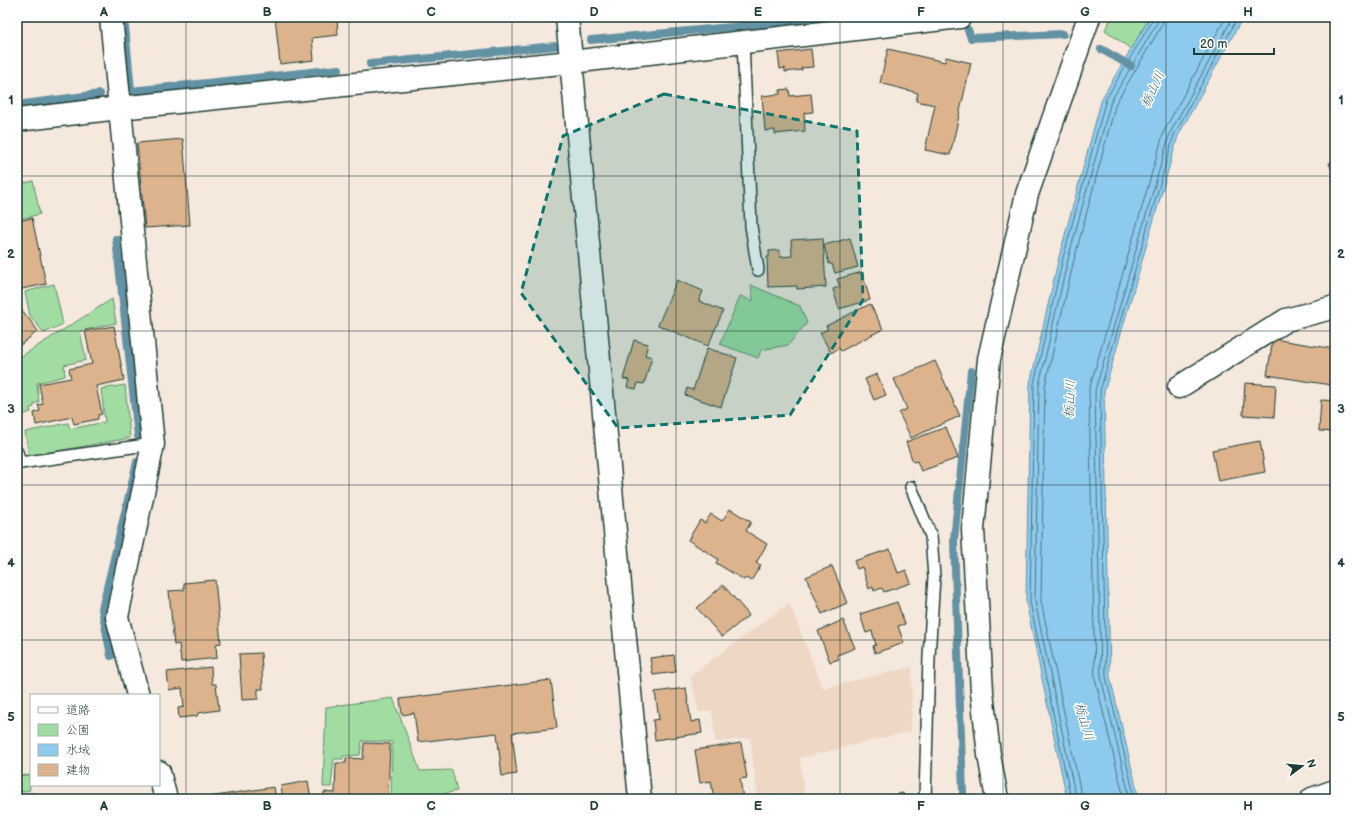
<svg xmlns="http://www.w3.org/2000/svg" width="1352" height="816" font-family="'Balsamiq Sans','Klee One',sans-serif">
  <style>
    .built { fill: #eed8c5 }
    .green { fill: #a1dca2; stroke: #608c6b }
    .water { fill: #8ecaee; stroke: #6292a4 }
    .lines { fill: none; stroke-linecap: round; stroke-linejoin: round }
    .shore { stroke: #4b757e; stroke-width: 1 }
    .stream { stroke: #6292a4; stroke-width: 8 }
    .building { fill: #ddb38d; stroke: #1f3d34 }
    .service-casing { stroke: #1f3d34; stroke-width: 14 }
    .minor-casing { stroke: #1f3d34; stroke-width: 25 }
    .tertiary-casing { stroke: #1f3d34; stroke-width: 25 }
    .service { stroke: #fff; stroke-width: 11 }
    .minor { stroke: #fff; stroke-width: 22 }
    .tertiary { stroke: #fff; stroke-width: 22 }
    .marked { fill: #0f766e; fill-opacity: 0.2; stroke: #0f766e; stroke-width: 3; stroke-dasharray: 8 5; stroke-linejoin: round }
    .grid { fill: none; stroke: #1f3d34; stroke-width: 1; stroke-opacity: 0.55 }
    .labels { text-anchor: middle; stroke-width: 3; stroke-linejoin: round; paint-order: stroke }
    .water-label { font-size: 13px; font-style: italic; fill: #3b6062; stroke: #fff }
    .neatline { fill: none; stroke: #1f3d34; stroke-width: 1.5 }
    .grid-label { font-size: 13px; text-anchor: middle; font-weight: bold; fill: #1f3d34 }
  </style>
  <rect width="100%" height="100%" fill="#f5e8dd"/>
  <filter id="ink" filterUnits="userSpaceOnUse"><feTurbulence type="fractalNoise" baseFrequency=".025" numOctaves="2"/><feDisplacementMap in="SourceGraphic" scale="8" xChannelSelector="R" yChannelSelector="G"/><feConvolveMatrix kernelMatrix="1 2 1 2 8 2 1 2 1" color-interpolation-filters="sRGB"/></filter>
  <g filter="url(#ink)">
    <polygon class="built" points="789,603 823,688 912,667 911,731 800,758 805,799 758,799 750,738 716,742 712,711 699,712 690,676"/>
    <g class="green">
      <polygon points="1112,17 1150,17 1131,49 1105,30"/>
      <polygon points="33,181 40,214 17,220 17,185"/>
      <polygon points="54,284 63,324 44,333 30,316 25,292"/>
      <polygon points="751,285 800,306 807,323 788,345 761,350 758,358 720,344 740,296 753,301"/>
      <polygon points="112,299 116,323 80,331 86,360 64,365 65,376 37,383 39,402 34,404 34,407 30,408 31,412 18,416 17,410 17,359"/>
      <polygon points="125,385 130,438 29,456 25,432 68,423 70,429 105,422 101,389"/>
      <polygon points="393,698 420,771 452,770 457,791 417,799 391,799 392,742 362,741 360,755 343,756 343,759 334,759 331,787 323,787 326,707"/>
      <polygon points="29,775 30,790 17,793 17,776"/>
    </g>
    <polygon class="water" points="1150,17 1243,17 1178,136 1104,392 1110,677 1139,799 1067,799 1026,602 1030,384 1059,257 1102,98"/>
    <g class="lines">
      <g class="shore">
        <polyline points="1071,799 1030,602 1034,384 1063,258 1106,99 1152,21 1153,17"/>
        <polyline points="1076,799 1035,601 1039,385 1068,259 1111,101 1157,23 1158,17"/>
        <polyline points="1082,799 1041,601 1045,386 1074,260 1116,103 1162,25 1164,17"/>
        <polyline points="1124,799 1095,678 1089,390 1164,131 1226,17"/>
        <polyline points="1130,799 1101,677 1095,391 1170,133 1233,17"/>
        <polyline points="1135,799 1106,677 1100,391 1174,135 1238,17"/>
      </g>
      <g class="stream">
        <polyline points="124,17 131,91 339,69"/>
        <polyline points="968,30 971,38 1063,34"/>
        <polyline points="591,40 817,19"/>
        <polyline points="1101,49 1131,66"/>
        <polyline points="370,64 555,46"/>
        <polyline points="17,105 100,94"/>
        <polyline points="116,239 138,436"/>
        <polyline points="111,656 102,609 137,462"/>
        <polyline points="964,799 963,793 954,540 971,371"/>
      </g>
    </g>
    <g class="building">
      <polygon points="275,17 337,17 338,35 312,38 314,60 280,64"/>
      <polygon points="811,49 813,67 801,68 802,70 785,72 785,68 780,69 778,53"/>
      <polygon points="888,49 945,62 946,57 971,63 950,155 925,150 935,105 916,101 918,93 880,83"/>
      <polygon points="789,89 790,96 811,94 813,112 804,113 805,131 775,134 775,130 765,131 762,96 780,94 780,90"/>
      <polygon points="183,139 190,225 145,228 137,143"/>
      <polygon points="1335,161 1335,180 1329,163"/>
      <polygon points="32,218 46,284 17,290 17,221"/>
      <polygon points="823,238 826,287 797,289 797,286 768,287 767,257 769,257 769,251 780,250 780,257 792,256 791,240"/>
      <polygon points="850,238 858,267 835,273 832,264 829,264 824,245"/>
      <polygon points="862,272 870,300 839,309 833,289 840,287 837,279"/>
      <polygon points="677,280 703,291 699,301 723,311 708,346 658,325"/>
      <polygon points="870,304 883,329 841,351 839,348 831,353 820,333 828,329 826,326"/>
      <polygon points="22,310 38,331 19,346 17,344 17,314"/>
      <polygon points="114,326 124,380 96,386 102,414 98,415 98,419 74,424 72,417 36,425 34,413 40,411 38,405 43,404 39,384 71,378 69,369 92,364 85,331"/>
      <polygon points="1273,339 1335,349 1335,357 1331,385 1267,375"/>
      <polygon points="634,340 648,344 645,355 652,357 644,384 638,383 636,389 627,387 629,380 623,379"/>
      <polygon points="707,348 737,358 721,407 685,395 687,388 693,390"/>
      <polygon points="935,361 960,416 911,438 899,413 907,409 894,379"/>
      <polygon points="877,374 886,395 874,400 865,379"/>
      <polygon points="1245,383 1276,385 1274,417 1243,415"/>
      <polygon points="1321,400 1335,401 1335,432 1319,431"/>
      <polygon points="946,427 958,458 921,471 917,461 913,462 906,442"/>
      <polygon points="1260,441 1265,472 1218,481 1212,450"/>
      <polygon points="730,509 751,522 746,531 767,544 756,563 761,565 751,581 746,578 744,580 716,563 718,559 688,540 700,520 705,523 711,514 722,521"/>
      <polygon points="890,549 898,573 906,570 911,583 884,592 882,588 874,591 873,587 869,589 862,567 857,569 854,561"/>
      <polygon points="832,566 847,603 822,614 806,577"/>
      <polygon points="215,580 221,643 216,644 217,658 181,662 179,644 174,645 169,591 184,590 184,583"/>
      <polygon points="723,585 749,615 722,637 697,608"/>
      <polygon points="897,602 905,624 898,626 904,643 875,653 873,646 876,645 872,631 866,633 860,614"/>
      <polygon points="843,620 855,648 837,655 839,659 830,662 818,631"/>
      <polygon points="261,653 263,689 258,689 258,699 242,700 239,654"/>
      <polygon points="674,655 676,672 653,675 650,658"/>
      <polygon points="211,667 212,684 216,684 219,710 198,713 197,716 179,718 178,708 184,707 182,688 169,690 167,672"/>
      <polygon points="551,680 557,728 512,733 517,774 502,776 497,733 418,742 414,713 402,715 400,699"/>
      <polygon points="686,688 691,722 700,720 702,733 655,740 653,720 659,719 655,692"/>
      <polygon points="364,743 390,744 388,799 323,799 324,792 335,793 336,763 346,763 346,758 363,759"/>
      <polygon points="741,743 747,778 740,779 743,799 714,799 711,781 700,783 695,750"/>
      <polygon points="308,781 311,799 283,799 281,786"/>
      <polygon points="274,787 276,799 201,799 202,798"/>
      <polygon points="33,793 34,799 17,799 17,796"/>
      <polygon points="903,793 904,799 871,799"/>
    </g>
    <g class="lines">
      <defs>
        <g id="service">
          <polyline points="743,42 751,226 758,270"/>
          <polyline points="17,452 20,463 153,444"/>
          <polyline points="911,487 931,536 934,577 929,657 925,799"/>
        </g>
        <g id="minor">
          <polyline points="111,17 153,444 117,617 138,695"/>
          <polyline points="567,17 640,799"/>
          <polyline points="17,120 119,108 571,62 960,17"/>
          <polyline points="1179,387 1286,320 1335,307"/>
          <polyline points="159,772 166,799"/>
          <polyline points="997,799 989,755 982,692 973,529 989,359 1027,194 1089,17"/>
        </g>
        <polyline id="tertiary" points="1312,799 1335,791"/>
      </defs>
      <use href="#service" class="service-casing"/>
      <use href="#minor" class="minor-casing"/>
      <use href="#tertiary" class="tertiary-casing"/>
      <use href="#service" class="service"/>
      <use href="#minor" class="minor"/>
      <use href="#tertiary" class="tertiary"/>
    </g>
  </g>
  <path class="marked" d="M664 94 857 131 863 300 790 415 618 428 521 293 563 136Z"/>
  <path class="grid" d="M186 17V799M349 17V799M512 17V799M676 17V799M840 17V799M1003 17V799M1166 17V799M17 176H1335M17 331H1335M17 485H1335M17 640H1335"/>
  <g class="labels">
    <g class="water-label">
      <text transform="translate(1152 89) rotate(-65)" y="5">栃山川</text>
      <text transform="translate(1069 399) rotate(-87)" y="5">栃山川</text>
      <text transform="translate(1085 721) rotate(73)" y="5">栃山川</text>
    </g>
  </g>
  <rect width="1352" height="816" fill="none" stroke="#fff" stroke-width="44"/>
  <rect x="30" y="694" width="130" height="92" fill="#ffffff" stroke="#a5b1ae"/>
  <rect x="38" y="707" width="20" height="6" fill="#ffffff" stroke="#a5b1ae"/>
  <text x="66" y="714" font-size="12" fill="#1f3d34">道路</text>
  <rect x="38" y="724" width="20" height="12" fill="#a1dca2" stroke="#a5b1ae"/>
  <text x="66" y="734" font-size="12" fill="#1f3d34">公園</text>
  <rect x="38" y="744" width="20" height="12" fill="#8ecaee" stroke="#a5b1ae"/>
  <text x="66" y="754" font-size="12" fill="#1f3d34">水域</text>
  <rect x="38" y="764" width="20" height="12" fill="#ddb38d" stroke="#a5b1ae"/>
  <text x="66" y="774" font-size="12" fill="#1f3d34">建物</text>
  <g transform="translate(1302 766) rotate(74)" stroke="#ffffff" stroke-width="3" paint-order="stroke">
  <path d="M0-3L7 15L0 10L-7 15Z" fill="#1f3d34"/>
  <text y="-6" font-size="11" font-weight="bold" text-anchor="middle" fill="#1f3d34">N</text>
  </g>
  <path d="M1194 48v6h80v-6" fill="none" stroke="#1f3d34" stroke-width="2"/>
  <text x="1200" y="48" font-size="12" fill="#1f3d34" stroke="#ffffff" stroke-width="3" paint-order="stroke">20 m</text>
  <rect x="22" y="22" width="1308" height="772" class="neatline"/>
  <g class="grid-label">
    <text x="104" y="16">A</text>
    <text x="267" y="16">B</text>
    <text x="431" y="16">C</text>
    <text x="594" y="16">D</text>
    <text x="758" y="16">E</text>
    <text x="921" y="16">F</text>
    <text x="1085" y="16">G</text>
    <text x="1248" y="16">H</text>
    <text x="11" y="104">1</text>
    <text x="1341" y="104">1</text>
    <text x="11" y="258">2</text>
    <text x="1341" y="258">2</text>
    <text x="11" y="413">3</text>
    <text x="1341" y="413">3</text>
    <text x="11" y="567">4</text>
    <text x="1341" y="567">4</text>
    <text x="11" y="721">5</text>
    <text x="1341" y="721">5</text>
    <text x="104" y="810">A</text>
    <text x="267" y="810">B</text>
    <text x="431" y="810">C</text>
    <text x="594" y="810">D</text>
    <text x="758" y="810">E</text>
    <text x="921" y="810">F</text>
    <text x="1085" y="810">G</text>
    <text x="1248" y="810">H</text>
  </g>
</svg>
